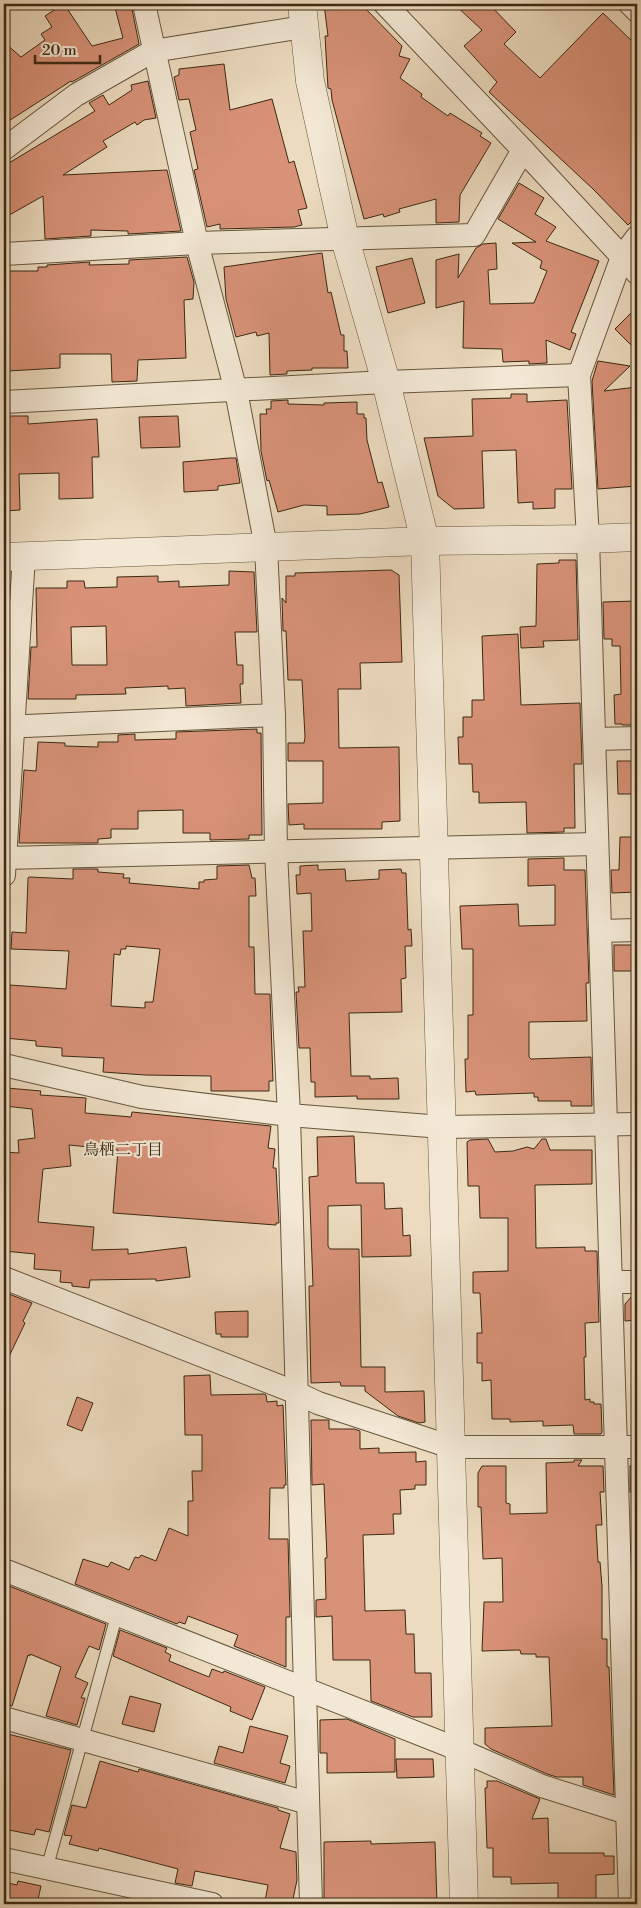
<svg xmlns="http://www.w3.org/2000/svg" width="641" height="1908" font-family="'Libre Bodoni','Noto Serif JP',serif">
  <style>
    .building { fill: #d89278; stroke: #3b2912; fill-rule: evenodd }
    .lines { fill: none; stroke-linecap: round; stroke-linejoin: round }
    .service-casing { stroke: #67563d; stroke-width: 13 }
    .minor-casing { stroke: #67563d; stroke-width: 24 }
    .tertiary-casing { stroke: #67563d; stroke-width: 29 }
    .service { stroke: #f3e8d5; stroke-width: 11 }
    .minor { stroke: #f3e8d5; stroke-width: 22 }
    .tertiary { stroke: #f3e8d5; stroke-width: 28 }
    .labels { text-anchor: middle; stroke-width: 4.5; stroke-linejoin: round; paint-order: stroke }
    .neighbourhood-label { font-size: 16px; fill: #3b2912; stroke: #f3e8d5 }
  </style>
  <rect width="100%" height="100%" fill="#ecdbbf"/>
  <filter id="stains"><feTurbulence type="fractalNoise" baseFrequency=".004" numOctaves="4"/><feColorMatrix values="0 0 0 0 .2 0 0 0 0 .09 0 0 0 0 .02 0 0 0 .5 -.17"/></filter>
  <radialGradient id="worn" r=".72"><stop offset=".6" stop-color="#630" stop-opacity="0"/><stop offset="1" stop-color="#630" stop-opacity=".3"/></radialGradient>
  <g class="building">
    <polygon points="64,4 92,46 123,38 114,4 131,4 139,44 72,82 71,81 4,124 4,68 6,66 6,44 21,57 45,40 41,34 52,27 45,16"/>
    <polygon points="324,4 361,4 402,46 399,56 410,59 400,78 422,94 421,97 448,116 450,113 482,133 480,136 491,143 460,195 459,222 436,223 436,199 399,209 400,212 384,217 383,214 364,219 332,100 331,89 328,88 325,36 328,36"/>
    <polygon points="454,4 489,4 516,32 504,44 540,78 603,13 637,46 637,216 628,225 593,189 489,92 497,82 464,46 482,30"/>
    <polygon points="224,64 230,110 272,99 289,163 294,161 307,208 298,210 302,225 294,227 220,229 220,224 207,227 194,170 198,169 190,132 196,130 189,99 179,100 174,77 179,75 179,69"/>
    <polygon points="148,81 156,118 144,120 137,125 135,122 103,141 107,147 63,175 167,170 181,231 128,234 128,231 91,230 91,236 45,239 43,196 4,218 4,166 95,111 89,103 103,95 109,105 132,90 131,85"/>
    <polygon points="519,183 544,198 535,214 556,227 546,241 599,261 571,332 576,334 570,350 546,340 547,363 529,364 529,361 503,362 502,349 463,348 464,301 436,308 436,260 459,254 458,278 476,248 483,244 496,243 497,269 488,270 490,304 534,303 547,271 540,268 542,261 512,243 536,242 498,219"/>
    <polygon points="322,253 328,293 331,292 341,335 344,335 344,351 347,351 348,368 312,368 312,370 287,371 287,374 270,375 269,333 257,336 256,332 236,337 226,299 224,267"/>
    <polygon points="187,257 194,282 193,299 184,300 186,358 138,360 137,381 112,382 111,354 60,354 60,368 8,371 8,363 4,363 5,271 38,271 38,267 47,267 47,265 90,262 89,265 129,264 129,260"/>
    <polygon points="412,258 425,303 388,313 376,267"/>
    <polygon points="637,307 637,351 615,329"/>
    <polygon points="598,361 630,366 604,391 637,387 637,486 598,489 592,381"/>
    <polygon points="511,394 527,394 527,402 567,400 572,489 555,489 555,508 533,509 533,502 518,503 516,450 482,451 484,508 454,509 438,496 424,438 473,436 472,399 511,398"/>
    <polygon points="288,400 288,404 324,405 324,403 357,402 357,414 364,414 364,418 366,418 367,440 378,483 382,482 389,507 360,514 327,515 327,506 304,505 278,512 269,480 267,481 261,451 260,414 267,414 266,409 271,409 271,401"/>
    <polygon points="4,416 28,416 28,424 97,419 99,457 92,457 93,498 59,499 59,473 19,474 20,510 4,511"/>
    <polygon points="178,416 180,447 141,448 139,417"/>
    <polygon points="230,458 236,458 240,483 218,486 218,490 184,492 183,462"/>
    <polygon points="559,560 576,560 578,640 543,641 544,647 521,648 520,627 536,626 537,564 559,563"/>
    <polygon points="391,570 399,575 402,662 360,663 361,689 338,689 339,748 399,747 400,821 382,822 382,829 304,829 304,824 289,825 288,804 323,803 323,761 288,761 288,743 304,743 305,737 302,680 288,680 286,631 283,631 282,598 286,603 286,576 295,576 295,573"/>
    <path d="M229 571 254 572 257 632H235L237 665H243V684H240L241 703 186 706 185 688 168 689V686L125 688 126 694 76 695V699H28L31 647H37L36 588H67V581H84L85 588 117 587V577L158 576V582L179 581V587L229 585ZM106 626 107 665H72L71 627Z"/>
    <polygon points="637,601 637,725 622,725 622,724 615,724 614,695 621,694 620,646 612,646 612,639 604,639 603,602"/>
    <polygon points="518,634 521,705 580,703 582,764 574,764 575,828 564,828 564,832 527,833 526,802 479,803 479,792 473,792 472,764 459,764 458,737 463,737 463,717 472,717 472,700 484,700 482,636"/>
    <polygon points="257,729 257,733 261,733 262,835 249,835 249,839 210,840 210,833 183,833 183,810 138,811 138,829 111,829 111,838 98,839 98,843 19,843 24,770 36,771 38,742 65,743 65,746 98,747 98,742 118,742 118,735 135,734 135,740 176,739 176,732"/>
    <polygon points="617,761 637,761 637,794 618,794"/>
    <polygon points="620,837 637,837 637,892 612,893 611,870 619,870"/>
    <polygon points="564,858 564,870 585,870 589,983 586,983 587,1021 529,1022 529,1057 531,1059 591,1057 592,1106 571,1106 571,1101 538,1101 538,1097 534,1097 534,1093 476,1095 475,1091 466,1092 465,1059 468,1059 468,1015 473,1015 473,949 462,949 460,906 518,904 519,926 555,925 555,885 528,886 528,859"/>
    <path d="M249 865 252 878H255L256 896H249V947H254L255 994H270L273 1081H269V1091H211V1076L145 1075 103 1072 104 1058 62 1056V1048L36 1046V1041L5 1038 10 985 66 989 69 951 11 949 12 932 26 933 28 878 29 877 73 879V869H98V872L124 874 123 878H130L129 883 199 889V882H204V880L217 879V866ZM126 946 160 949 153 1002H145V1008L111 1006 114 954 120 955 121 949H126Z"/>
    <polygon points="318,865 318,870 345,869 346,881 379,879 379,870 401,869 402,873 406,873 408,930 411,929 412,946 405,946 406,978 401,979 402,1012 349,1013 351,1076 370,1076 370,1079 398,1078 399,1099 357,1099 357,1096 315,1097 315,1082 311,1082 310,1048 299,1048 296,992 299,992 298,987 305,987 303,931 312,931 311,893 297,894 296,875 300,875 300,866"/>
    <rect x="614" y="945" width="23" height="26"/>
    <polygon points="7,1088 41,1091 40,1095 86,1098 85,1113 131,1117 132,1112 271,1126 268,1148 275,1149 273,1168 276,1168 279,1223 276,1223 276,1225 113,1213 118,1150 69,1145 71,1166 43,1169 38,1222 94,1227 92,1250 128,1249 128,1254 186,1247 190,1277 156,1281 156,1279 90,1280 89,1288 72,1286 72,1283 60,1282 61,1271 34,1269 35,1254 4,1251 4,1152 19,1153 18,1140 35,1138 32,1109 5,1106"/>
    <polygon points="354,1136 356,1183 384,1183 385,1209 402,1208 403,1236 410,1235 411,1256 362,1257 361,1205 328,1206 328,1246 330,1249 359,1249 361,1367 385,1367 385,1392 424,1391 425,1422 419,1423 398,1416 365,1391 365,1386 341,1386 340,1382 311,1383 309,1286 313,1286 309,1177 318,1176 317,1137"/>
    <polygon points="488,1139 495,1152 513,1151 527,1147 534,1149 542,1139 546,1139 550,1150 592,1150 592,1184 535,1185 536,1248 585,1247 585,1251 597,1251 599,1322 585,1323 586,1357 584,1357 585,1400 590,1399 590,1402 594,1402 594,1404 601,1404 602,1432 601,1434 574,1434 573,1425 543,1426 543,1421 510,1422 510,1419 492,1419 491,1380 482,1381 482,1363 477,1363 477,1333 482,1333 480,1293 473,1293 473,1272 508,1271 508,1218 480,1218 479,1186 468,1186 467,1142 470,1140"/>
    <polygon points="4,1292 32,1303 23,1321 25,1323 4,1367"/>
    <polygon points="633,1295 637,1295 637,1320 625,1321 625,1304"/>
    <polygon points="248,1311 248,1337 221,1337 221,1334 216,1334 215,1312"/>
    <polygon points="210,1375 211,1395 264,1394 266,1395 267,1402 277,1401 277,1406 283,1405 286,1485 284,1485 284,1488 270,1488 269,1539 288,1539 290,1617 286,1617 286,1667 234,1646 238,1635 188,1616 185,1624 179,1622 177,1624 75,1584 83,1559 108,1567 111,1562 129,1570 135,1557 139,1558 141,1555 156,1561 169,1528 188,1536 188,1501 193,1501 192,1471 202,1471 202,1435 185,1435 184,1376"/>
    <polygon points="77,1397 93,1403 82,1431 67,1425"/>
    <polygon points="311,1420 329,1420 329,1429 354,1429 360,1431 360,1449 379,1448 379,1453 416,1452 416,1462 426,1461 426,1485 415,1485 415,1489 400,1490 401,1514 393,1514 394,1534 363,1535 365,1611 405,1610 406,1634 414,1634 415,1673 431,1673 432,1717 413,1717 371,1701 370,1660 333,1660 332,1616 316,1617 316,1600 326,1599 325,1558 327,1558 324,1484 312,1485"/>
    <polygon points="574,1460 582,1460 578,1466 603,1466 604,1492 600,1492 602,1525 596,1525 598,1562 600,1562 602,1586 602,1639 607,1639 607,1667 609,1667 614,1795 583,1785 583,1777 557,1777 547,1774 491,1749 485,1744 485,1728 552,1726 549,1657 536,1657 536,1654 521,1654 520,1650 482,1651 484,1602 503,1602 502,1558 483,1559 481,1507 478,1507 478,1473 482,1466 506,1466 506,1503 510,1504 510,1514 547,1513 546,1463 574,1462"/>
    <rect x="630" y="1466" width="7" height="26"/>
    <polygon points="4,1584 106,1624 99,1650 89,1646 75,1677 88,1683 81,1698 85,1698 77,1725 46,1716 61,1667 30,1654 30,1656 28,1655 12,1706 4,1705"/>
    <polygon points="120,1630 167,1648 165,1652 171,1655 169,1661 209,1677 212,1669 223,1673 224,1671 265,1687 252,1720 230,1711 231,1707 113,1656"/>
    <polygon points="130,1696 161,1704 154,1732 122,1724"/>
    <polygon points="347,1719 395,1739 395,1772 327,1773 327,1753 320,1753 320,1720"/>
    <polygon points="250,1726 288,1736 280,1763 290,1766 285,1783 214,1763 219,1746 243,1753"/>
    <polygon points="4,1733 71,1750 49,1832 36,1829 34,1835 4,1829"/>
    <polygon points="396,1759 433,1759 434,1777 397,1778"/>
    <polygon points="100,1761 138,1772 139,1769 278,1808 278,1810 290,1814 280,1848 296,1852 297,1880 292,1904 265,1901 268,1885 195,1871 192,1886 175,1883 178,1869 99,1848 98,1851 69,1844 72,1836 64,1835 72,1805 86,1808"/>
    <polygon points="487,1781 497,1781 540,1799 532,1819 548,1818 549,1853 604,1853 604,1856 614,1856 614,1874 596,1875 596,1903 558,1903 558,1883 511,1884 511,1877 493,1877 493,1848 487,1848 485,1788 487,1788"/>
    <polygon points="371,1841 371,1844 435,1842 437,1904 324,1904 324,1842"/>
    <polygon points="18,1881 41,1886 37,1904 4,1904 8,1883 17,1885"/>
  </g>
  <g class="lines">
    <defs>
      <polyline id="service" points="47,1868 117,1614"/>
      <g id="minor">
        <polyline points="144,4 197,243 236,391 266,547 274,715 276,852 289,1115 311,1904"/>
        <polyline points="385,4 523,150 637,273"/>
        <polyline points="630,4 637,11"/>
        <polyline points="4,149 76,95 153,51 303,27"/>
        <polyline points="4,254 197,243 474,235 523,150"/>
        <polyline points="4,402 386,382 579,375"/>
        <polyline points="4,727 274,715"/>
        <polyline points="594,739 637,738"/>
        <polyline points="4,858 597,844"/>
        <polyline points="4,875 24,556"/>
        <polyline points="600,931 637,930"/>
        <polyline points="4,1065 142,1097 289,1115 442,1127 637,1124"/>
        <polyline points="4,1278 297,1393 318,1403 451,1447 637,1447"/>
        <polyline points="611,1282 637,1282"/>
        <polyline points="4,1570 460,1750 542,1786 627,1813 637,1812"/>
        <polyline points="4,1718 308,1803"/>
        <polyline points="4,1859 212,1904"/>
        <polyline points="630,1904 588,539 579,375 622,257 637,237"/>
      </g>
      <g id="tertiary">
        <polyline points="302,4 310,81 345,239 386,382 425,541 464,1904"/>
        <polyline points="4,557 425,541 588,539 637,537"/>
      </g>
    </defs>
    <use href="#service" class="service-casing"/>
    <use href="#minor" class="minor-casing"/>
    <use href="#tertiary" class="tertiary-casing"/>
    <use href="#service" class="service"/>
    <use href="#minor" class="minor"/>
    <use href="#tertiary" class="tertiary"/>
  </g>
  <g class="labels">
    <g class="neighbourhood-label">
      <text x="123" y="1155">鳥栖二丁目</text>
    </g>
  </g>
  <rect width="641" height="1908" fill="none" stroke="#ecdbbf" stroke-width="20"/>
  <rect x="5" y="5" width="631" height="1898" fill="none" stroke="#3b2912" stroke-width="2.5"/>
  <rect x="10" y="10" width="621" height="1888" fill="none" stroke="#3b2912"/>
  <path d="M35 55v8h65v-8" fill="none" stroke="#3b2912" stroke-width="2.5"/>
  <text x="42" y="55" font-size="15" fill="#3b2912" stroke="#f3e8d5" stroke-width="4" paint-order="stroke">20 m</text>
  <rect width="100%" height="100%" filter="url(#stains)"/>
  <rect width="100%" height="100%" fill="url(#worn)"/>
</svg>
